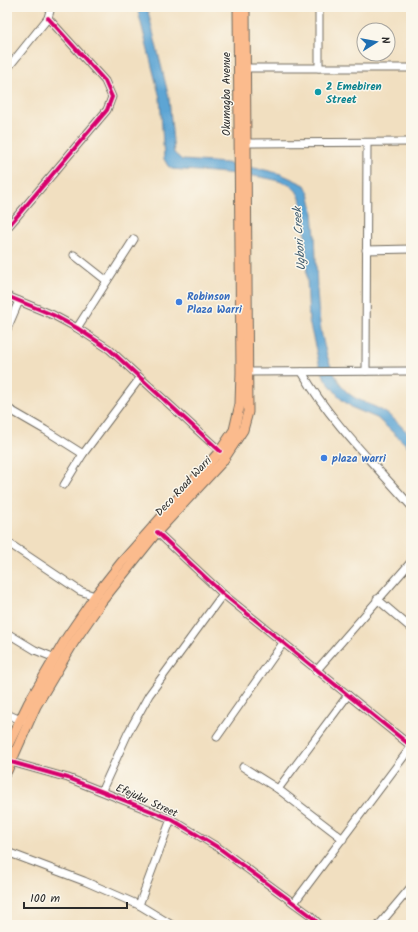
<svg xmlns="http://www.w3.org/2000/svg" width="418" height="932" font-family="Kalam,sans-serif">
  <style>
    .water { fill: #5da5d4; stroke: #446880 }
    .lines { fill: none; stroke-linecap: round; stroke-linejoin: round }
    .minor-casing { stroke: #706a5f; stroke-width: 9 }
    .major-casing { stroke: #706a5f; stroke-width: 11 }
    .minor { stroke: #fff; stroke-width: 7 }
    .major { stroke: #fbbb8d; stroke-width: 9 }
    .cycleway-casing { stroke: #fbf7ec; stroke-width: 6 }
    .cycleway { stroke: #d6006c; stroke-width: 4 }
    .culture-dot { fill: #0f9aa8; stroke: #fbf7ec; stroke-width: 1.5 }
    .shop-dot { fill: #3f7fe0; stroke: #fbf7ec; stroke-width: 1.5 }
    .labels { text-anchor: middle; stroke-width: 3; stroke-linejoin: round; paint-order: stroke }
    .culture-label { font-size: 11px; font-weight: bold; fill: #0d838f; stroke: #fbf7ec; text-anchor: start }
    .street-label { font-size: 11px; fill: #2b2b2b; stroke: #fbf7ec }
    .shop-label { font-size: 11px; font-weight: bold; fill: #366cbe; stroke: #fbf7ec; text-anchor: start }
    .water-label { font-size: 12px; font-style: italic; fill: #3f5c6f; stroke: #fbf7ec }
  </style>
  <rect width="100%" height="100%" fill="#fbf7ec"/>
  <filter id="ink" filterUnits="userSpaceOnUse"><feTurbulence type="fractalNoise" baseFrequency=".025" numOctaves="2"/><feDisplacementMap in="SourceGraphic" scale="8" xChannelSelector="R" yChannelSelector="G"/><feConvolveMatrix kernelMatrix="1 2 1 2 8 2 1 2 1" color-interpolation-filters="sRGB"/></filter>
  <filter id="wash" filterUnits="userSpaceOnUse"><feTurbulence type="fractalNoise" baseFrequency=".012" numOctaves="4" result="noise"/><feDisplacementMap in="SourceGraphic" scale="16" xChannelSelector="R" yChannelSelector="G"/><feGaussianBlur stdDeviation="0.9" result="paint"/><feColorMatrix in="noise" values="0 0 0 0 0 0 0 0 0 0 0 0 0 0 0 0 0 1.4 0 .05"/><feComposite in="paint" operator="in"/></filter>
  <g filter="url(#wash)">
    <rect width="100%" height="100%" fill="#f1dfc0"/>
    <path class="water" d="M137 7H147L169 98 174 153 182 160 226 163 265 170 281 174 305 185C314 201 313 218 315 235 318 284 313 349 344 389 353 400 369 403 381 410 392 416 402 427 411 436V449L377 418 353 408 341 399 325 379 319 363 309 321 304 214C302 204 300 192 291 186 270 173 200 172 172 169L168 166 164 159 160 98Z"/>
  </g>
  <g filter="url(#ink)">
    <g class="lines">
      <defs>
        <g id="minor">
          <polyline points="319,7 319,68"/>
          <polyline points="245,68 411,68"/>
          <polyline points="7,69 48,18 51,7"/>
          <polyline points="246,143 411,142"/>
          <polyline points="7,228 107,110 112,97 105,81 48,18"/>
          <polyline points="366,250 411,249"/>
          <polyline points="74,255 107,281"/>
          <polyline points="7,296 53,315 77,328 109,349 220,451"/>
          <polyline points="77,328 134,239"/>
          <polyline points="7,329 19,301"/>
          <polyline points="366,371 367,143"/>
          <polyline points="247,372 411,371"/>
          <path d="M302 372C329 420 375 465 411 506"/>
          <polyline points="7,408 45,430 83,454 140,378"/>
          <polyline points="64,485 83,454"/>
          <polyline points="157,532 223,594 411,746"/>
          <polyline points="7,542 80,591 95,596"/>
          <polyline points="377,599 411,628"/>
          <polyline points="7,633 35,650 55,658"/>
          <polyline points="316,671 411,562"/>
          <polyline points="7,714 25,722"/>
          <polyline points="217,737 283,643"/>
          <polyline points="11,762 68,778 171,819 219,848 310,915 320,925"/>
          <polyline points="243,767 278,789 343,839"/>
          <polyline points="278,789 348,695"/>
          <polyline points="102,790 128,733 149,695 223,594"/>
          <polyline points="7,852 84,881 139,905 172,925"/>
          <polyline points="294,903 411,747"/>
          <polyline points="139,905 171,819"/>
          <polyline points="379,925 411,887"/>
        </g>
        <g id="major">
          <polyline points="7,747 29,702 67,637 95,596 121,563 220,451 234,430 240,404 241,372 238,7"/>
          <polyline points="7,771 36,706 74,642 102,601 157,532 222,462 243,430 248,412 245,7"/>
        </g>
      </defs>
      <use href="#minor" class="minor-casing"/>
      <use href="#major" class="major-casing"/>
      <use href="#minor" class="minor"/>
      <use href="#major" class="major"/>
      <defs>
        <g id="cycleway">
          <polyline points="7,228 107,110 112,97 105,81 48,18"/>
          <polyline points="7,296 53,315 77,328 109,349 220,451"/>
          <polyline points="157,532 223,594 411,746"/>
          <polyline points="11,762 68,778 171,819 219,848 310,915 320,925"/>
        </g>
      </defs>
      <use href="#cycleway" class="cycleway-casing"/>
      <use href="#cycleway" class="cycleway"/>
    </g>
  </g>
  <circle class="culture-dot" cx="318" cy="92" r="4"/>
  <g class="shop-dot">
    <circle cx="179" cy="302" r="4"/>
    <circle cx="324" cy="458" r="4"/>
  </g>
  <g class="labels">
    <g class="culture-label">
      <text x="326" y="90">2 Emebiren<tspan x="326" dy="13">Street</tspan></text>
    </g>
    <g class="street-label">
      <text transform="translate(226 94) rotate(-90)" y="4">Okumagba Avenue</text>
      <text transform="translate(183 486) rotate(-47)" y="4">Deco Road Warri</text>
      <text transform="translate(147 800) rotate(24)" y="4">Efejuku Street</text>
    </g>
    <g class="shop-label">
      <text x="187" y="300">Robinson<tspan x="187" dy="13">Plaza Warri</tspan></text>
      <text x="332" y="462">plaza warri</text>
    </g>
    <g class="water-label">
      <text transform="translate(299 239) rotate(-94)" y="4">Ugbori Creek</text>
    </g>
  </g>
  <rect width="418" height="932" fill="none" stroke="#fbf7ec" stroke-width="24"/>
  <g transform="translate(376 42) rotate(79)"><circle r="19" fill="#fbf7ec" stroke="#a8a59f"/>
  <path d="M0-3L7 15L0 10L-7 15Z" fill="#1f6fb2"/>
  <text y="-6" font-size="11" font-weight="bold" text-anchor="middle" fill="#2b2b2b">N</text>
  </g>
  <path d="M24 902v6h103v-6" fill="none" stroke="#2b2b2b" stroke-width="2"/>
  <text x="30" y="902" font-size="12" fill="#2b2b2b" stroke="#fbf7ec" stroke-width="3" paint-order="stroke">100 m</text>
</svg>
